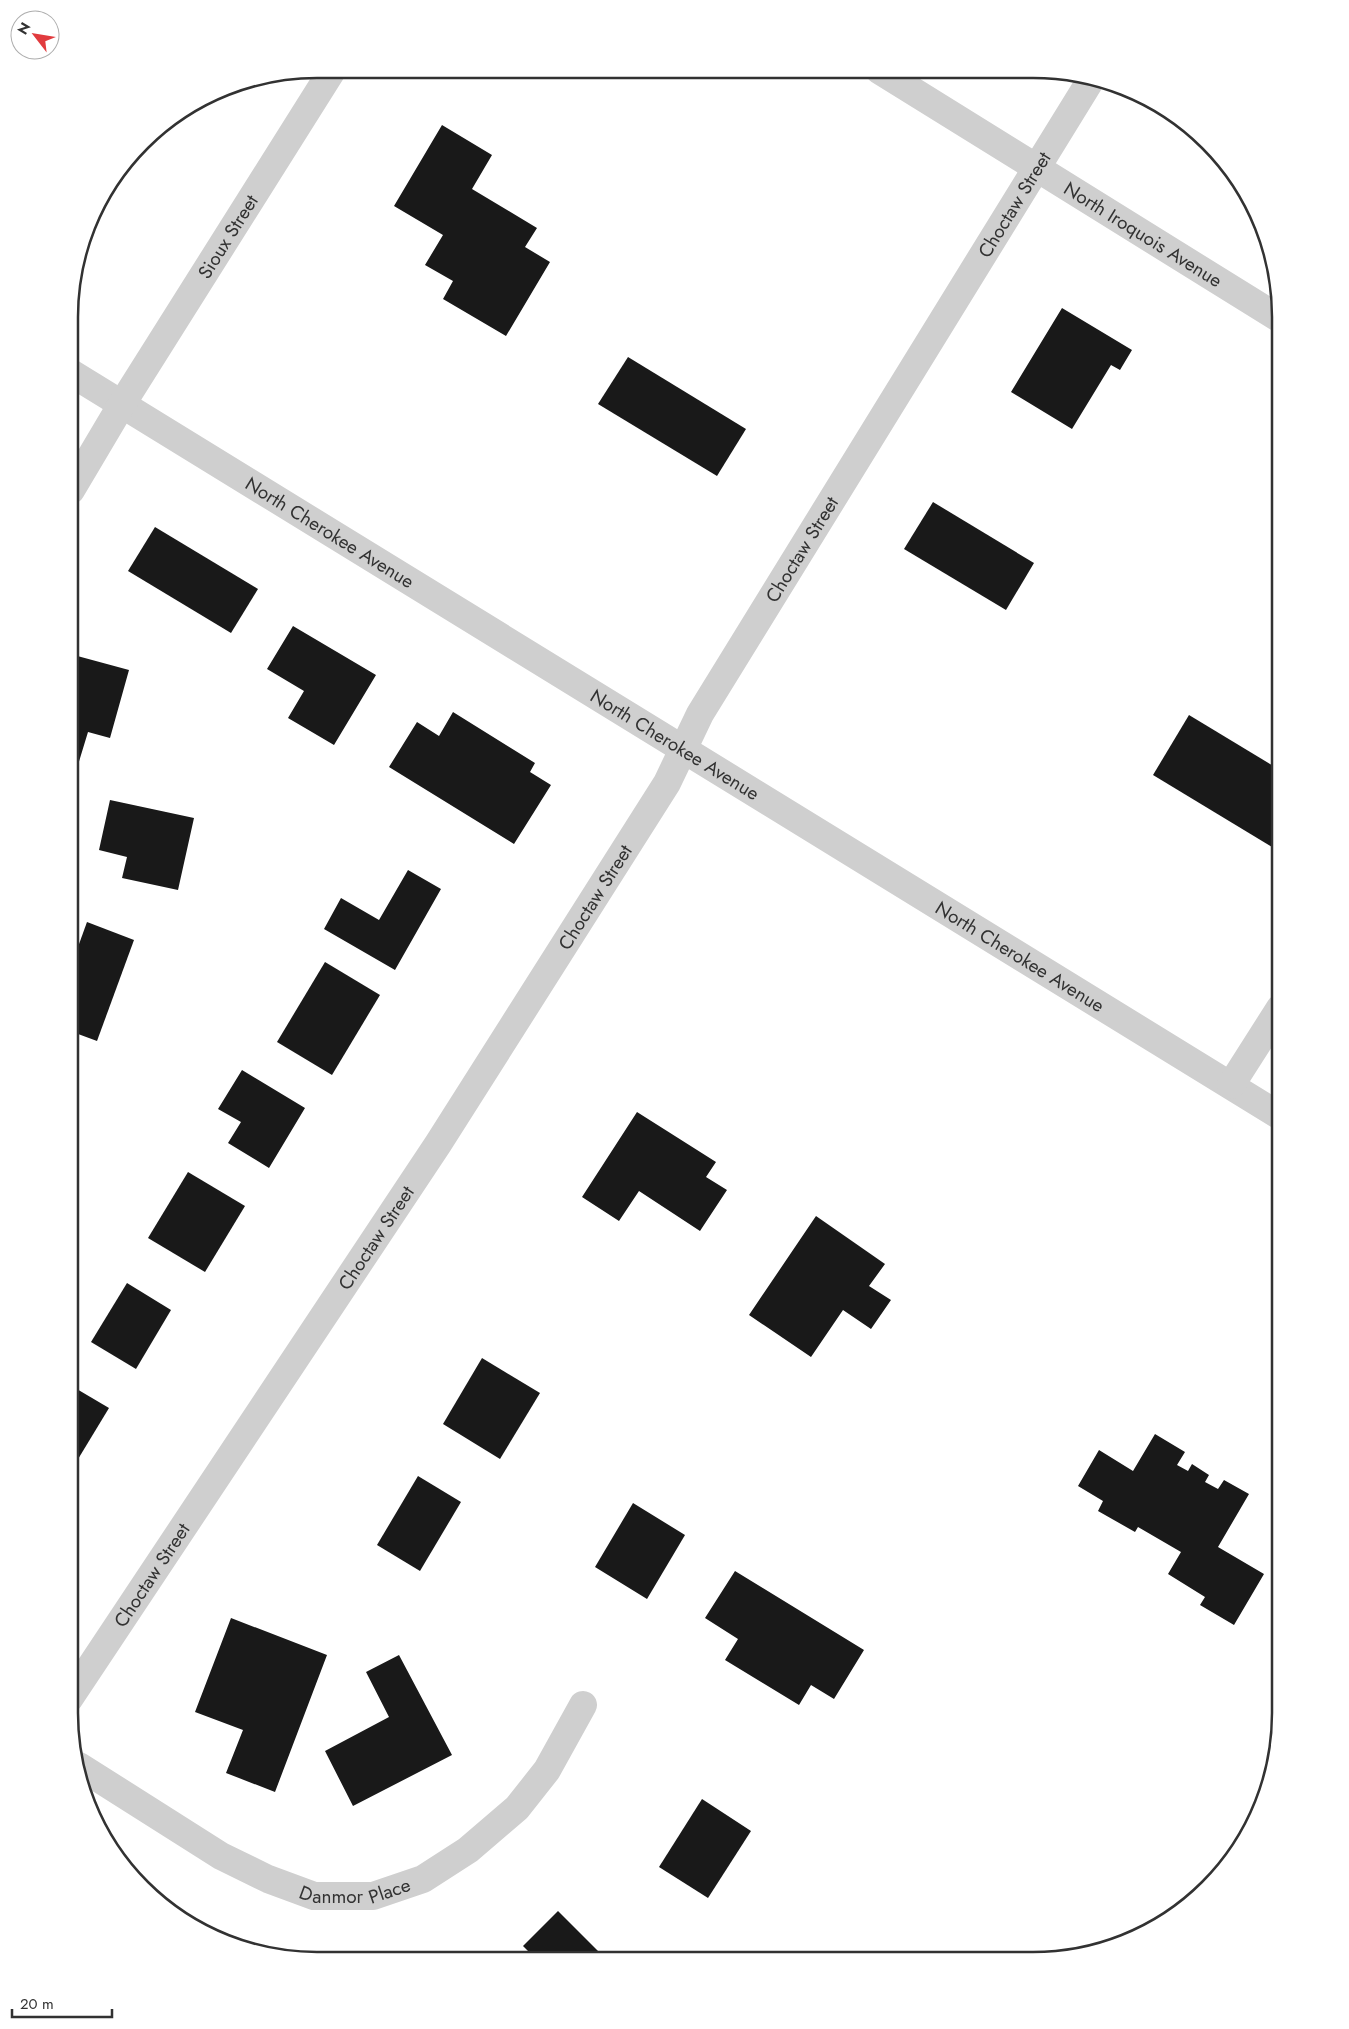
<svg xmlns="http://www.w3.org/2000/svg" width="1349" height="2029" font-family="Jost,sans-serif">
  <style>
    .building { fill: #191919 }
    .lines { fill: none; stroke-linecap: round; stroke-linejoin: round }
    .minor { stroke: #cfcfcf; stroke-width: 28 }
    .labels { text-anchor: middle; stroke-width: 5; stroke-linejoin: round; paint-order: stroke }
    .street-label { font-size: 19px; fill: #323232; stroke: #fff }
    .rim { fill: none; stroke: #323232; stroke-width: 2.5 }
  </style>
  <rect width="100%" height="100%" fill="#fff"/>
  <g class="building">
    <polygon points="442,125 492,155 472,189 537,228 525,247 550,262 506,336 443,299 453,281 425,265 443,235 394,206"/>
    <polygon points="1062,308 1132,350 1120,370 1111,365 1072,429 1011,392"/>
    <polygon points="628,357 746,429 717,476 598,404"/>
    <polygon points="933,502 1034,563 1006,610 904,549"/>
    <polygon points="155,527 258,589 231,633 128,571"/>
    <polygon points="293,626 376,675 334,745 288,718 304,691 267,669"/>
    <polygon points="70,654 129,670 110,738 88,732 74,778 70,777"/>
    <polygon points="453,712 535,763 530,772 551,785 514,844 389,767 417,722 439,736"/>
    <polygon points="1189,715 1280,770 1280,834 1272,847 1153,775"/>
    <polygon points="110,800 194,818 178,890 122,878 127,857 99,850"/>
    <polygon points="408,870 441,889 395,970 324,929 341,898 379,920"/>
    <polygon points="87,922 134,940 97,1041 70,1031 70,969"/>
    <polygon points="325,962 380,995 332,1075 277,1042"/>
    <polygon points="242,1070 305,1108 269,1168 228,1143 241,1122 218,1109"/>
    <polygon points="637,1112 716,1162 706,1177 727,1190 700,1231 639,1191 619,1221 582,1197"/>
    <polygon points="188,1172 245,1206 205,1272 148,1238"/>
    <polygon points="816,1216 885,1264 869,1286 891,1300 871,1329 843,1310 811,1357 749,1315"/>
    <polygon points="127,1283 171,1310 136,1369 91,1342"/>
    <polygon points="482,1358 540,1393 500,1459 443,1424"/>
    <polygon points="70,1385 109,1408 69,1474 69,1386"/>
    <polygon points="1155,1434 1185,1452 1177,1465 1188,1471 1192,1464 1209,1475 1205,1482 1218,1489 1224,1480 1249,1494 1218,1547 1264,1574 1234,1625 1200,1605 1205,1597 1168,1574 1181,1552 1138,1527 1135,1532 1098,1511 1103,1501 1078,1486 1099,1450 1133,1471"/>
    <polygon points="418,1476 461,1502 420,1571 377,1545"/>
    <polygon points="633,1503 685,1535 647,1599 595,1567"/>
    <polygon points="735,1571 864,1650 834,1699 811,1685 799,1705 725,1660 738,1639 705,1618"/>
    <polygon points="231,1618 327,1655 275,1792 226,1773 243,1730 195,1712"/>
    <polygon points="399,1655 452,1755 353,1806 325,1751 389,1717 366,1672"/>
    <polygon points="702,1799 751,1831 708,1898 659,1867"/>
    <polygon points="558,1911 606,1959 536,1959 523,1946"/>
  </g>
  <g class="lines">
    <g class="minor">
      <path id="s1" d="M879 70 1280 319"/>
      <path id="s2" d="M71 373 1280 1116"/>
      <path id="s3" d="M71 490 122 404 333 69"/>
      <polyline points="1231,1085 1280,1008"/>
      <path id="s4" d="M69 1699 438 1144 667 783 700 714 1092 78"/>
      <path id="s5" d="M79 1766 221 1856 268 1879 314 1896H373L423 1879 468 1850 517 1808 547 1770 583 1705"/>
    </g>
  </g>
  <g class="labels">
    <g class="street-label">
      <text dy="7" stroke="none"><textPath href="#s4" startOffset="1769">Choctaw Street</textPath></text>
      <text dy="7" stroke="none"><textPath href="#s1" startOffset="311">North Iroquois Avenue</textPath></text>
      <text dy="7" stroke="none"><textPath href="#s3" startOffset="298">Sioux Street</textPath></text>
      <text dy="7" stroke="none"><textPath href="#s2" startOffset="304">North Cherokee Avenue</textPath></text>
      <text dy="7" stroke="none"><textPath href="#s4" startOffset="1364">Choctaw Street</textPath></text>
      <text dy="7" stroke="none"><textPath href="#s2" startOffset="709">North Cherokee Avenue</textPath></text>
      <text dy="7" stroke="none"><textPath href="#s4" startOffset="959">Choctaw Street</textPath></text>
      <text dy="7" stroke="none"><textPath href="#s2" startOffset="1114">North Cherokee Avenue</textPath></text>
      <text dy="7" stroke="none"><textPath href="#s4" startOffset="554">Choctaw Street</textPath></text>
      <text dy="7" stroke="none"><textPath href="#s4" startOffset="149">Choctaw Street</textPath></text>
      <text dy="7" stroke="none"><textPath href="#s5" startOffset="311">Danmor Place</textPath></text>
    </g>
  </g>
  <path d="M0 0H1349V2029H0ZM317 78H1033A239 239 0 0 1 1272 317V1713A239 239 0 0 1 1033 1952H317A239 239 0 0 1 78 1713V317A239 239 0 0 1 317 78Z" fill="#fff" fill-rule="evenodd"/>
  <path class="rim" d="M317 78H1033A239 239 0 0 1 1272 317V1713A239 239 0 0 1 1033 1952H317A239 239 0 0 1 78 1713V317A239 239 0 0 1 317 78Z"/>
  <g transform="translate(35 35) rotate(301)"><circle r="24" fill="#ffffff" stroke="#adadad"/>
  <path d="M0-4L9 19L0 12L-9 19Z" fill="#e13b3e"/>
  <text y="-8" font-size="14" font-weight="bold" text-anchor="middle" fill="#323232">N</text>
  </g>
  <path d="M12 2009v8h100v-8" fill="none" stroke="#323232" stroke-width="2.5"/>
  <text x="20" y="2009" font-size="15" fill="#323232" stroke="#ffffff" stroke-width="4" paint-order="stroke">20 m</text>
</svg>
